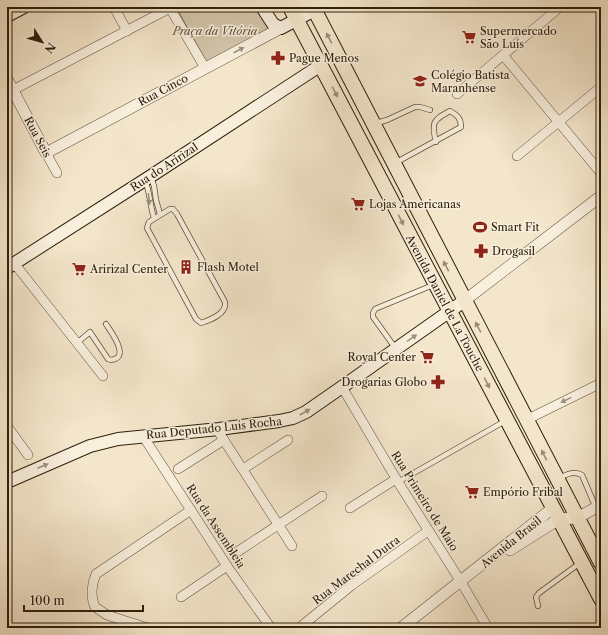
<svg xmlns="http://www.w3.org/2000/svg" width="608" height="635" font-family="'Libre Caslon Text',serif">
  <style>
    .green { fill: #d2c4aa; stroke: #80725a }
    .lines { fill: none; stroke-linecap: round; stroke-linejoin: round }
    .service-casing { stroke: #60523b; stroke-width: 6 }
    .minor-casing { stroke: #60523b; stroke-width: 10 }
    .tertiary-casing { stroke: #60523b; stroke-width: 12 }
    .secondary-casing { stroke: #2e200b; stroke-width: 14 }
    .primary-casing { stroke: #2e200b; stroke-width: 16 }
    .service { stroke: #f8efdd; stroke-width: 4.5 }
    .minor { stroke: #f8efdd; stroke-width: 9 }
    .tertiary { stroke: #f8efdd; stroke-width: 11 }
    .secondary { stroke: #f8efdd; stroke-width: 12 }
    .primary { stroke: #f4e6cb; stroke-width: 14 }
    .oneway { fill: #9b8d75 }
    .oneway2 { fill: #9d927e }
    .labels { text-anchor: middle; stroke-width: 3; stroke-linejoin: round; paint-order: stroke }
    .park-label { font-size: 11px; font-style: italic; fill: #5f513b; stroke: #f8efdd }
    .poi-label { font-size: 11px; fill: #2e200b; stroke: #f8efdd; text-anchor: start }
    .street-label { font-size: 11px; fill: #2e200b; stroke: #f8efdd }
  </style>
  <rect width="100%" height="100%" fill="#f4e6cb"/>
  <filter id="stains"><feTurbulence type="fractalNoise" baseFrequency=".005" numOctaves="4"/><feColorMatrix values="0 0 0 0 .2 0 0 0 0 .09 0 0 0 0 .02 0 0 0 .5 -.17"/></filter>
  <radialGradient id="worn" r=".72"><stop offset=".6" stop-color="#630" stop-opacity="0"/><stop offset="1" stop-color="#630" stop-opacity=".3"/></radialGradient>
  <polygon class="green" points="180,7 257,7 269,29 207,63 177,9"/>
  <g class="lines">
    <defs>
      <g id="service">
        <polyline points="376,123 387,120 415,107 420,107 430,110"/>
        <path d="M395 163 461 127C461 118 457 115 450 111 433 120 431 122 436 142"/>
        <polyline points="151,177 154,186 156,200 160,214"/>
        <path d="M145 180C150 192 150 206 154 218"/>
        <path d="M170 209H173L177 214 225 302C227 314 210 320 201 323L196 319 147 228 149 222Z"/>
        <path d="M77 343 90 332 108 359 111 360C131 358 111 332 106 324"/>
        <polyline points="396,349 373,317 373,313 375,309 433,285"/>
        <path d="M559 478C566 475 574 470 582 475L596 508"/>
        <polyline points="398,482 505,421"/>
        <polyline points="538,606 536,597 539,593 580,563"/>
      </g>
      <g id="minor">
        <polyline points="114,7 127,31"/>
        <polyline points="170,8 205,68"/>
        <polyline points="503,55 601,173"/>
        <polyline points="13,90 172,7"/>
        <polyline points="457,94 560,7"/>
        <polyline points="46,153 57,173"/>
        <polyline points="517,156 601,87"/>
        <polyline points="14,263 103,376"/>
        <polyline points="342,387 398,482 461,582 488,628"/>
        <polyline points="526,420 601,383"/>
        <polyline points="7,426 28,455"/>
        <polyline points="219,429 220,434 292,546"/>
        <polyline points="143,436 227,566 271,628"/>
        <polyline points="178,469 224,440"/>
        <polyline points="243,469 288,440"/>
        <polyline points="350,508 396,479"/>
        <polyline points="234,554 322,496"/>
        <polyline points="181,597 227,566"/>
        <path d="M148 628 107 615 95 607C90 597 92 583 96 574L191 510"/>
        <polyline points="299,628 352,585 428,531"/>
      </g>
      <g id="tertiary">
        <polyline points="7,79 46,153 281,28"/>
        <polyline points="464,301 601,196"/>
        <polyline points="510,550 559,519 577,518 601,505"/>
        <polyline points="401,628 553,508"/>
      </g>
      <g id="secondary">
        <polyline points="262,7 273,24 281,28 320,7"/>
        <polyline points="7,16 24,7"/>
        <polyline points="7,268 151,176 321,65"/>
        <polyline points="7,482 90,446 118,439 219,429 279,421 293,418 306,412 342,387 464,301"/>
      </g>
      <g id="primary">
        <polyline points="290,7 601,599"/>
        <polyline points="313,7 601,563"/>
      </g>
    </defs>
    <use href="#service" class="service-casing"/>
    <use href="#minor" class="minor-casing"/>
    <use href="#tertiary" class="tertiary-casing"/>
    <use href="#secondary" class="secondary-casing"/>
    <use href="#primary" class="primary-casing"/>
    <use href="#service" class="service"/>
    <use href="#minor" class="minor"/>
    <use href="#tertiary" class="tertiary"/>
    <use href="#secondary" class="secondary"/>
    <use href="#primary" class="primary"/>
  </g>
  <defs><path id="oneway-solid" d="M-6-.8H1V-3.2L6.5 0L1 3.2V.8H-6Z"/></defs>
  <g class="oneway">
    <use href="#oneway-solid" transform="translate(329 38) rotate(-117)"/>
    <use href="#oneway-solid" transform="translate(335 92) rotate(62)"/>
    <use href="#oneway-solid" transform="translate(401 220) rotate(63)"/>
    <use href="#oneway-solid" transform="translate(446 266) rotate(-117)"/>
    <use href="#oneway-solid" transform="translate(478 327) rotate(-118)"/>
    <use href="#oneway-solid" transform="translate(487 383) rotate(62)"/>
    <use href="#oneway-solid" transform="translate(544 455) rotate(-117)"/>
  </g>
  <g class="oneway2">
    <use href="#oneway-solid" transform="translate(239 50) rotate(-28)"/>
    <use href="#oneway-solid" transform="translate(149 199) rotate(84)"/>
    <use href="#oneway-solid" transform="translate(412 338) rotate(-35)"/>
    <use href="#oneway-solid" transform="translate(566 400) rotate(154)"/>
    <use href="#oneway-solid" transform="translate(305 412) rotate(-30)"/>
    <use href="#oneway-solid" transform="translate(43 466) rotate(-23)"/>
  </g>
  <defs>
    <symbol id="supermarket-bare" viewBox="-9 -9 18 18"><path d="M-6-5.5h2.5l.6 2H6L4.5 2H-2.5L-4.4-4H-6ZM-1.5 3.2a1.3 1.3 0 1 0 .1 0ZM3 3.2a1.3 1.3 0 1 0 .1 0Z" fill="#8f2418" stroke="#f8efdd" stroke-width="2.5" paint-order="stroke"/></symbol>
    <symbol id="pharmacy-bare" viewBox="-9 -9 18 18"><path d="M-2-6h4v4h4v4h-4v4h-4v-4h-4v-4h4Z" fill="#8f2418" stroke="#f8efdd" stroke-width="2.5" paint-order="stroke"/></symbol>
    <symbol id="school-bare" viewBox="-9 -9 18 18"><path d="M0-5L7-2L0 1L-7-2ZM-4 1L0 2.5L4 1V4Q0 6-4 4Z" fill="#8f2418" stroke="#f8efdd" stroke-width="2.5" paint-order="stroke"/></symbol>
    <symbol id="stadium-bare" viewBox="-9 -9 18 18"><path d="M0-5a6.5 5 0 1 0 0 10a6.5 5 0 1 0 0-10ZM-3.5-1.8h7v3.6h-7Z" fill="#8f2418" stroke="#f8efdd" stroke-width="2.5" paint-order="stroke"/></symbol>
    <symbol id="building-bare" viewBox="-9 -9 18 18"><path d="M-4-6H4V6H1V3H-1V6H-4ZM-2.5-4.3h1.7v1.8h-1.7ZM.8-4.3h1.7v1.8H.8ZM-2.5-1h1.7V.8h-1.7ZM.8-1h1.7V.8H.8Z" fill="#8f2418" stroke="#f8efdd" stroke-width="2.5" paint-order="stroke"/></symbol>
  </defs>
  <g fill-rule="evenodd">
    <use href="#supermarket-bare" x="459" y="27" width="20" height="20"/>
    <use href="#pharmacy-bare" x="268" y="48" width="20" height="20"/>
    <use href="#school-bare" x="410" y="71" width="20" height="20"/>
    <use href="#supermarket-bare" x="348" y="194" width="20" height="20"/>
    <use href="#stadium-bare" x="470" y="217" width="20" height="20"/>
    <use href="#pharmacy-bare" x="471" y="241" width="20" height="20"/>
    <use href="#building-bare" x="176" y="257" width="20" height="20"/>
    <use href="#supermarket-bare" x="69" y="259" width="20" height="20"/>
    <use href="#supermarket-bare" x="417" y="347" width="20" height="20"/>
    <use href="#pharmacy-bare" x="428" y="372" width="20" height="20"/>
    <use href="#supermarket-bare" x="462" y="482" width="20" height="20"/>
  </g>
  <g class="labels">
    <g class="park-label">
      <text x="215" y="35">Praça da Vitória</text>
    </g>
    <g class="poi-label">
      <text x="480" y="35">Supermercado<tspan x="480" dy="13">São Luís</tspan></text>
      <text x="289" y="62">Pague Menos</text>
      <text x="431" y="79">Colégio Batista<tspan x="431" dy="13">Maranhense</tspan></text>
      <text x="369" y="208">Lojas Americanas</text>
      <text x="491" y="231">Smart Fit</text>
      <text x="492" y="255">Drogasil</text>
      <text x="197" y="271">Flash Motel</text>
      <text x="90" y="273">Aririzal Center</text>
      <text x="416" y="361" text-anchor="end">Royal Center</text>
      <text x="427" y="386" text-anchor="end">Drogarias Globo</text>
      <text x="483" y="496">Empório Fribal</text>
    </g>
    <g class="street-label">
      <text transform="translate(163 90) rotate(-28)" y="4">Rua Cinco</text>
      <text transform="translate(38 137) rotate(62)" y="4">Rua Seis</text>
      <text transform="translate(164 167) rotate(-33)" y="4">Rua do Aririzal</text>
      <text transform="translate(445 303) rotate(62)" y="4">Avenida Daniel de La Touche</text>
      <text transform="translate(214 428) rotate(-6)" y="4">Rua Deputado Luís Rocha</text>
      <text transform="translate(425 501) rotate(58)" y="4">Rua Primeiro de Maio</text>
      <text transform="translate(216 526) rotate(57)" y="4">Rua da Assembleia</text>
      <text transform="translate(511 542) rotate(-39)" y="4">Avenida Brasil</text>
      <text transform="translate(356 570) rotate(-37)" y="4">Rua Marechal Dutra</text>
    </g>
  </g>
  <rect width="608" height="635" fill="none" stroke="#f4e6cb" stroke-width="24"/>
  <rect x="8" y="8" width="592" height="619" fill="none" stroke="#2e200b" stroke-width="2"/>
  <rect x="12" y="12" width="584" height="611" fill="none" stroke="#2e200b"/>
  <g transform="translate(42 42) rotate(127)" stroke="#f8efdd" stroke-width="3" paint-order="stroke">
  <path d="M0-3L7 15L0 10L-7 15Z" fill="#2e200b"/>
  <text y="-6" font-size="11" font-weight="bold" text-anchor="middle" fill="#2e200b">N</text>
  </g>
  <path d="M24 605v6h119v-6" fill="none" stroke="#2e200b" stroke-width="2"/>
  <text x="30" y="605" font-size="12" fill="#2e200b" stroke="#f8efdd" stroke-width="3" paint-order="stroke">100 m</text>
  <rect width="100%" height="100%" filter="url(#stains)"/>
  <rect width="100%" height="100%" fill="url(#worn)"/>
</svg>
